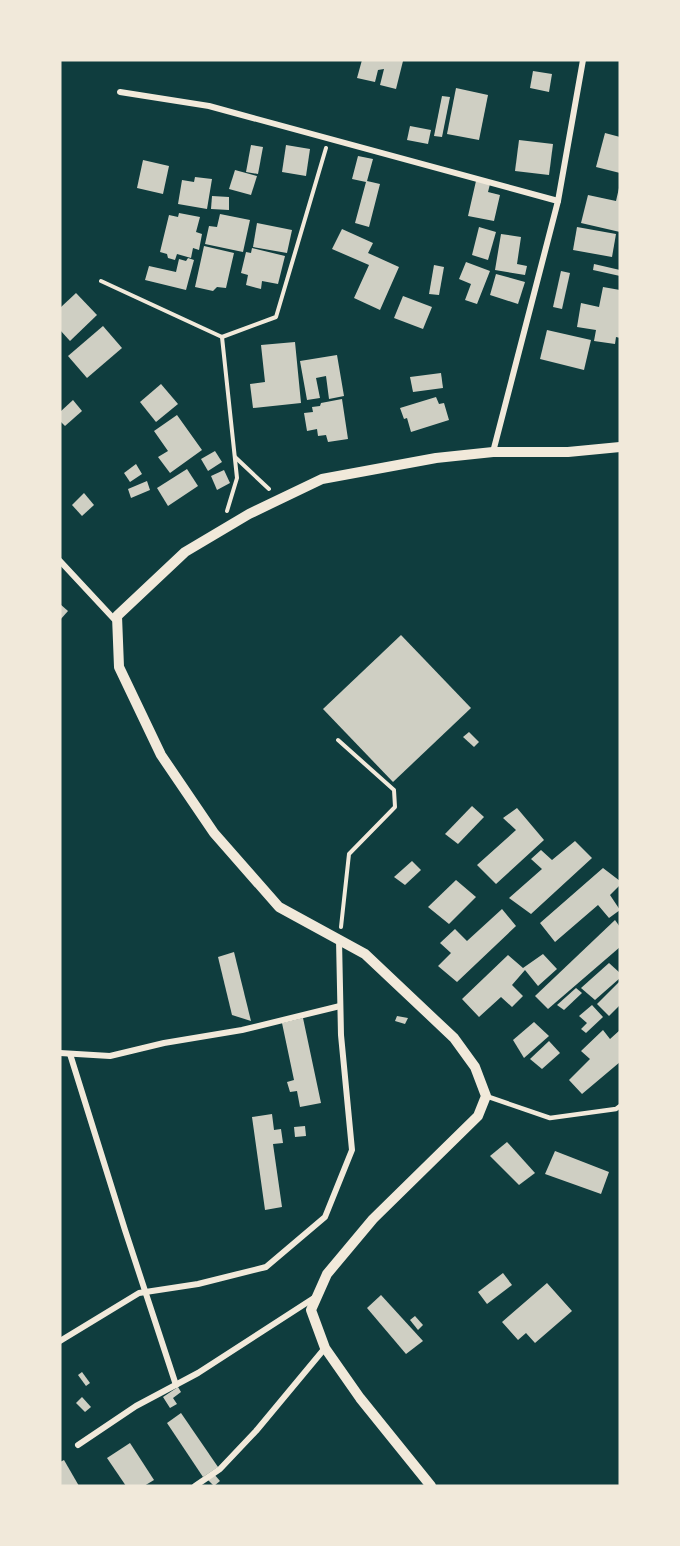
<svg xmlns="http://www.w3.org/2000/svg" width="680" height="1546" font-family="Roboto,sans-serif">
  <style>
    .building { fill: #cfcfc3 }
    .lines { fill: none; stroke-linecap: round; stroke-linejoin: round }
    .path { stroke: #f1e9da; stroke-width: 4 }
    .service { stroke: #f1e9da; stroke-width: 4.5 }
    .minor { stroke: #f1e9da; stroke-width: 6 }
    .tertiary { stroke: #f1e9da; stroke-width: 10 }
  </style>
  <rect width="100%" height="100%" fill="#0f3d3e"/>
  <g class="building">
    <polygon points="362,60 403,61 396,89 380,85 384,69 378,70 375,82 357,78"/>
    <polygon points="533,71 552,74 549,92 530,88"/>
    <polygon points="456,88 488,95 479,140 447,134"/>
    <polygon points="442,96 450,97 442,137 434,136"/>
    <polygon points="410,126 431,130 428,144 407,140"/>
    <polygon points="605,133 620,137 620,173 596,167"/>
    <polygon points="519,140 553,144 549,175 515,171"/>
    <polygon points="251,145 263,147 258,174 246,172"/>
    <polygon points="286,145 310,149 306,176 282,172"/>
    <polygon points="358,156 373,159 367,181 380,184 369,227 355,223 366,182 352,179"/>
    <polygon points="143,160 169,166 163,194 137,188"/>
    <polygon points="235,170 257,176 251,195 229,189"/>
    <polygon points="195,177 212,179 207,209 178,204 182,180 194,182"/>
    <polygon points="476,181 490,184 488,192 500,195 494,221 468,216"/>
    <polygon points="619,188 620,232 581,223 588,195 616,201"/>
    <polygon points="212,196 229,197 229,210 211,209"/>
    <polygon points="179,213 200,217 196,232 202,234 199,250 193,248 191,258 177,254 175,260 168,258 167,254 160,252 169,215 178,217"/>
    <polygon points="220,214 250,220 243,252 205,244 209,226 217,227"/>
    <polygon points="257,223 292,230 287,253 253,247"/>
    <polygon points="479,227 496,232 488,260 472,255"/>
    <polygon points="577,227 616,234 612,257 573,250"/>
    <polygon points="342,229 373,243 368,253 399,267 380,310 354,298 369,265 332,249"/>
    <polygon points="501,234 521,237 517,264 527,266 525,275 495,270"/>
    <polygon points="204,246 234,253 226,288 217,287 213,291 195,287"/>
    <polygon points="252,248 285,256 278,284 262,281 261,289 246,285 248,275 241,273 246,252 251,253"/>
    <polygon points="188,258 194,260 186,290 145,280 149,266 176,272 179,259 186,261"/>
    <polygon points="466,262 490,271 477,304 465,300 471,284 459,279"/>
    <polygon points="594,264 620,270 620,276 593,270"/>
    <polygon points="434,265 444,267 439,295 429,294"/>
    <polygon points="561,271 570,273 562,309 553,307"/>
    <polygon points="496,274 525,282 518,304 490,295"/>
    <polygon points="603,287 620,290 620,338 616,337 615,344 594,341 596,330 577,327 581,303 599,307"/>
    <polygon points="76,293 97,315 70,341 60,330 60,308"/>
    <polygon points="403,296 432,307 423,329 394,318"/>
    <polygon points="103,326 122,348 87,378 68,356"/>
    <polygon points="547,330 591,340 584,370 540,359"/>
    <polygon points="295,342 301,403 253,408 250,384 265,382 261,345"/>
    <polygon points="337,355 344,396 329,399 326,376 316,378 320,398 307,400 300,361"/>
    <polygon points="441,373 443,388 413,392 410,377"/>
    <polygon points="161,384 178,404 156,422 140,402"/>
    <polygon points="436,397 439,404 444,403 449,420 411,432 407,418 404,419 400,408"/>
    <polygon points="342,399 348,439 328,442 326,435 318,436 317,429 307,431 304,413 313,412 312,407 320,406 321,403"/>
    <polygon points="73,400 82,411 65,426 60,421 60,412"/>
    <polygon points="177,415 202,450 170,473 158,457 168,451 154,431"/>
    <polygon points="215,451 222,462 208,471 201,459"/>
    <polygon points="136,464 142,474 130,482 124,473"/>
    <polygon points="187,469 198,486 168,506 157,488"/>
    <polygon points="224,470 230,483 217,490 211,476"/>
    <polygon points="147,481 150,490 131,498 128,489"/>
    <polygon points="84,493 94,505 82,516 72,505"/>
    <polygon points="60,604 68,611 60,620"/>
    <polygon points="401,635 471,708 393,782 323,709"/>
    <polygon points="469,732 479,742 474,747 463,737"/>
    <polygon points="472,806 484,817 458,844 445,834"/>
    <polygon points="517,808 544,840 496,884 477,865 516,830 503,818"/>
    <polygon points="575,841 592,858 531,914 509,898 542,869 531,859 541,850 552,860"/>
    <polygon points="412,861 421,870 405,885 394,877"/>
    <polygon points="603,868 620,881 620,885 610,895 620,910 609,918 598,905 555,942 540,923"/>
    <polygon points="456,880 476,897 449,924 428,907"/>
    <polygon points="502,909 516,926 457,982 438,966 451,953 440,943 455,929 467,941"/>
    <polygon points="615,920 620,927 620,947 548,1009 535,996"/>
    <polygon points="234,952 251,1021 232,1015 218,957"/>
    <polygon points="543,954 557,969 538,986 525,970 512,985 523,996 512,1007 501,997 479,1017 462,999 508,955 523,968"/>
    <polygon points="609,963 620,973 620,978 595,1000 581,988"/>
    <polygon points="620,981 620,1005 609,1016 597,1004"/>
    <polygon points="576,988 582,993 564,1010 557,1005"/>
    <polygon points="592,1005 603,1017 586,1033 581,1029 587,1023 579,1016"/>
    <polygon points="397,1016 408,1018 405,1024 395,1021"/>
    <polygon points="303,1018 321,1103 300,1107 297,1091 290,1092 287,1082 294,1080 282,1023"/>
    <polygon points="534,1022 549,1036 524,1058 513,1040"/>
    <polygon points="603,1030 610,1039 620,1030 620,1062 582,1094 569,1080 590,1059 581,1051"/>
    <polygon points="549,1041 560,1053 542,1069 530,1059"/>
    <polygon points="272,1114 274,1130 281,1129 283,1143 273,1144 282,1207 265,1210 252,1117"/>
    <polygon points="305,1126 306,1136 295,1137 294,1127"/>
    <polygon points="507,1142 535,1173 519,1185 490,1156"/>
    <polygon points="555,1151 609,1172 601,1194 545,1174"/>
    <polygon points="503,1273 512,1285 487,1304 478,1292"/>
    <polygon points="547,1283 572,1311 535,1343 526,1333 518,1340 502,1322"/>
    <polygon points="381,1295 423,1341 406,1354 367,1308"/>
    <polygon points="415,1316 423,1325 418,1330 410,1320"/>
    <polygon points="82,1372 90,1383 86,1386 78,1375"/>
    <polygon points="178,1387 181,1392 173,1398 177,1404 170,1408 163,1397"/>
    <polygon points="82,1397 91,1407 85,1412 76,1403"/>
    <polygon points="181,1413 218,1467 203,1477 167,1423"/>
    <polygon points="130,1443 154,1480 144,1486 126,1486 107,1458"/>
    <polygon points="64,1460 79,1486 60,1486 60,1462"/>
    <polygon points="214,1474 220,1481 214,1486 208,1480"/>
  </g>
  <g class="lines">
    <g class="path">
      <polyline points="101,281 222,337 276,317 326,148"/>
      <polyline points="222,337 237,478 227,511"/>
      <polyline points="235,457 269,489"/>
      <polyline points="338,740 394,790 395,807 349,854 341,927"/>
    </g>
    <polyline class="service" points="486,1096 550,1118 616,1109 620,1106"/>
    <g class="minor">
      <polyline points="120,92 209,106 558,201"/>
      <polyline points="493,452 558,201 583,60"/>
      <polyline points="60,561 114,619 117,617"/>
      <polyline points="60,1053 110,1056 164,1043 242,1030 340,1006"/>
      <polyline points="70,1054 125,1230 176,1385"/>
      <polyline points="60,1341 139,1293 198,1284 266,1267 325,1217 352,1150 341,1035 339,940"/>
      <polyline points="78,1445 136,1406 198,1373 314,1298"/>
      <polyline points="195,1486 220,1469 256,1431 325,1348"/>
    </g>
    <polyline class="tertiary" points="431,1486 360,1398 325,1348 311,1310 327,1274 373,1219 478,1116 486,1096 475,1067 454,1038 365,954 279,907 214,833 161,755 119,667 117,616 185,552 249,514 322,479 436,458 493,452 568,452 620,447"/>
  </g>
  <rect width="680" height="1546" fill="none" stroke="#f1e9da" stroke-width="123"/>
</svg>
